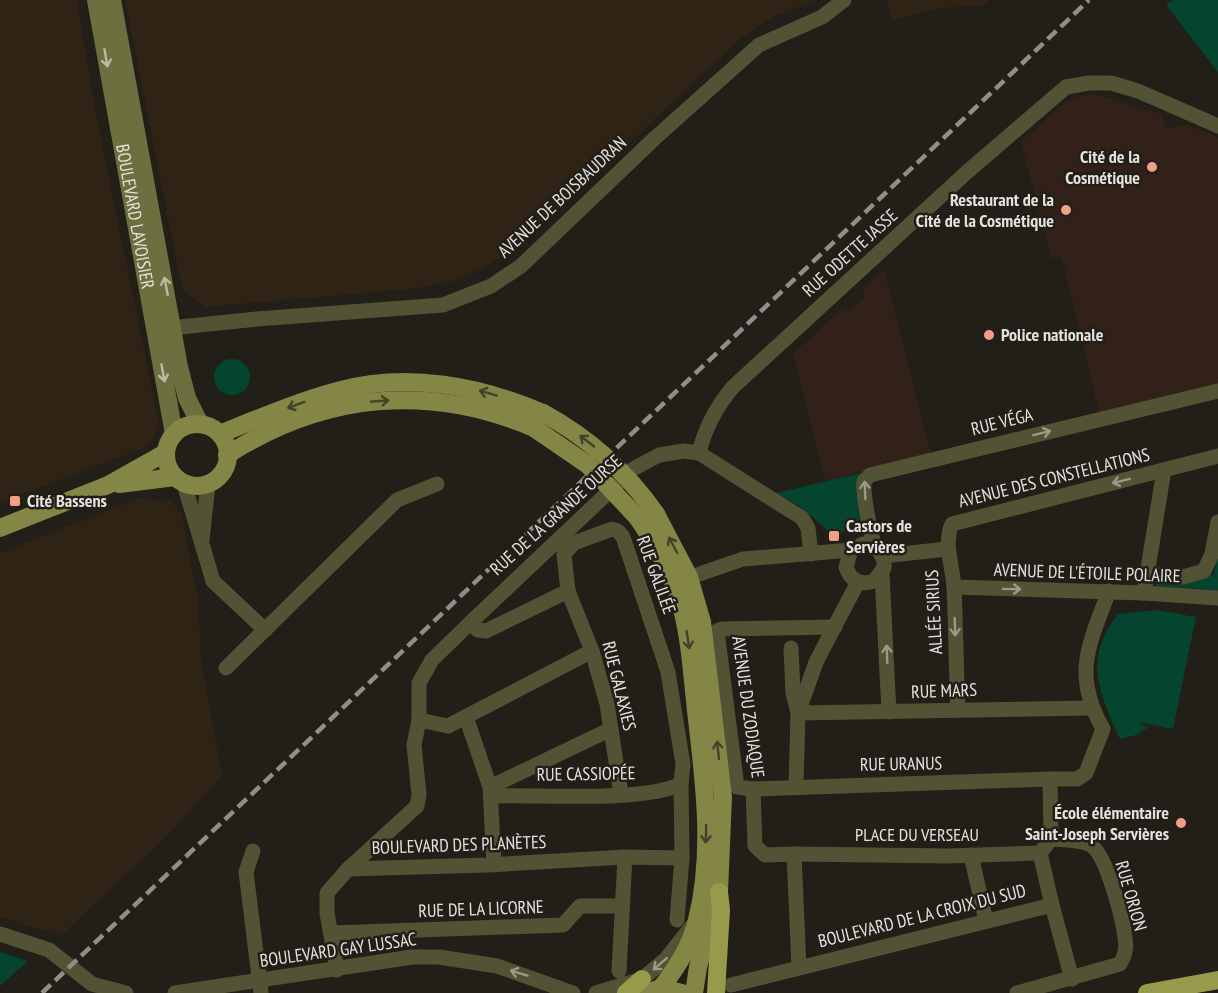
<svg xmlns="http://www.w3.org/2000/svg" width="1218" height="993" font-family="'PT Sans Narrow',sans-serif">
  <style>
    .commercial { fill: #322119 }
    .industrial { fill: #2f2315 }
    .green { fill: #05442f }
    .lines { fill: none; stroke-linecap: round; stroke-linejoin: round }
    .street { stroke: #515334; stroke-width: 15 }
    .secondary { stroke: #6d703e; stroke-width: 18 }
    .primary { stroke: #838645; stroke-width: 18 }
    .highway { stroke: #979a4b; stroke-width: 18 }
    .rail { stroke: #918d88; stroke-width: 4.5; stroke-dasharray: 12 6; stroke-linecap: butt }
    .primary-bridge { stroke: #838645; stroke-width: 18 }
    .oneway { stroke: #bbbaa6 }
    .oneway2 { stroke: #444228 }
    .oneway3 { stroke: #9b9a89 }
    .poi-dot { fill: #f49e8a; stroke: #221e18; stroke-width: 2 }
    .labels { text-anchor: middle; stroke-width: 5; stroke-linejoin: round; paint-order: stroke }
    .poi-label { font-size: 18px; font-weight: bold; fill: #e5e2de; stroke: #221e18; text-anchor: end }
    .street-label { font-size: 18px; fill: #e5e2de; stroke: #221e18 }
  </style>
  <rect width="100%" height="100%" fill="#221e18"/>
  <g class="commercial">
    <polygon points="1095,94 1162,114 1166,128 1187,125 1218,137 1218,386 1099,413 1062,257 1051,258 1021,142 1064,103 1074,97"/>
    <polygon points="884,269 931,455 825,481 793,354 843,308 851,310 864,298 863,288"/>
  </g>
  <g class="industrial">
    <polygon points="0,0 77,0 96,114 159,423 154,436 146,447 0,503"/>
    <polygon points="125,0 816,0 773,17 741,38 523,243 485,267 451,282 411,289 206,307 182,290"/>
    <polygon points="887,0 989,0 982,6 943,8 892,20"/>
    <polygon points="139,498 171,501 182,516 198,599 201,659 222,776 166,837 63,934 34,928 0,917 0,553"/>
  </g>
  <g class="green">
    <polygon points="1173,0 1218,0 1218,72 1166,5"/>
    <circle cx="232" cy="377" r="18"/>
    <polygon points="861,473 858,479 865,515 842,532 831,533 798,505 776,493"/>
    <polygon points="1218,550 1218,590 1156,586 1156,582 1214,575"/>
    <path d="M1156 610 1196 617 1173 729 1139 722 1147 728 1136 735 1120 739C1099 692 1083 658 1118 614Z"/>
    <polygon points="0,952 28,961 0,986"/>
  </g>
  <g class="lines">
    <g class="street">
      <polyline points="161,329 257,319 443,305 491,286 521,266 655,138 759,45 822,17 844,0"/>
      <path d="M699 453C705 428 716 407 733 387L967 172 1066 87 1089 83H1111L1138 91 1218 126"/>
      <polyline points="184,484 213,581 265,630"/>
      <polyline points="202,540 208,484"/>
      <path d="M876 547 863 544 851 550 846 567C850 580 860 586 874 581L884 568C885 558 881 555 876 547 870 537 863 494 864 481L870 475 1218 391"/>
      <polyline points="883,556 947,549"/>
      <polyline points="882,574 889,712"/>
      <polyline points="1149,574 1183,577 1204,571 1212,554 1218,522"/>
      <polyline points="679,581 743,559 851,550"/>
      <polyline points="954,587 1144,593 1218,598"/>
      <polyline points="568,591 592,651 607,704 621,794"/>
      <polyline points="1144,593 1164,470"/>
      <polyline points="470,623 633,469 659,455 684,451 699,453 802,518 808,528 811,554"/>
      <polyline points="791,648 793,693 798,713 1091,708"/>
      <polyline points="226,668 397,500 437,484"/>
      <path d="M958 710C956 669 956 629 954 588 953 566 943 544 952 524L1218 456"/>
      <polyline points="466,717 490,787 494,865"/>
      <polyline points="419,720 448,726 592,651"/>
      <polyline points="796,786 798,713 816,662 858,582"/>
      <polyline points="490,787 611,729"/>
      <polyline points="753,789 1050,779"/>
      <path d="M491 796C538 794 642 803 681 784"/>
      <polyline points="253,851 246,872 261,993"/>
      <polyline points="794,854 949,856 1040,853"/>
      <polyline points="971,855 986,921"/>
      <polyline points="348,869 417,806 419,795 414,745 419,720 419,683 432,660 470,623 478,630 486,631 568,591 564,554 574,543 612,529 618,531 623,537 668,672 683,764 681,784 682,858 677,920"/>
      <polyline points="1052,905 1072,979"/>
      <polyline points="332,933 563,925 580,906 622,906"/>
      <polyline points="0,934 49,950 92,984 126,993"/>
      <polyline points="799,967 794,854 765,855 755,846 753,789 737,787 717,631 722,629 835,627"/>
      <polyline points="337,970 327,913 327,893 348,869 487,865 625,857 682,858"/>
      <polyline points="619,971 625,857"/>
      <path d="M731 985 1052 905 1040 853 1051 839 1050 779H1077L1086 773 1103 729C1072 674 1089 645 1109 591"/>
      <polyline points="175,993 412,957 439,957 497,966 573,993"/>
      <polyline points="596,993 642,979 666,959 692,926"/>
      <path d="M1017 993 1120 964C1125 956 1127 948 1125 938 1123 919 1107 857 1092 846 1082 839 1063 840 1051 839"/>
    </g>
    <g class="secondary">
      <path id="s1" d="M96 0 174 434"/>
      <polyline points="112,0 179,367 187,398 200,424"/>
    </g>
    <g class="primary">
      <circle cx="197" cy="455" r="31"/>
      <path d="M220 434C259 418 299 401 341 390 408 372 480 386 543 413"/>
      <path d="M227 455C324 393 429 383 534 428"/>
      <polyline points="119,484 175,477"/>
      <polyline points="656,514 689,577 702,622 723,797 719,892 698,967 694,993"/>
      <path d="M637 517C654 542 670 569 679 598 690 634 692 674 696 711 704 780 714 852 697 920 691 946 677 967 661 988"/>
      <polyline points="0,528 108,485 165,453"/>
      <polyline points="647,993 661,988 682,993"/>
    </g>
    <g class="highway">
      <polyline points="626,993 642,979"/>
      <polyline points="716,993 721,910 719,892"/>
      <polyline points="1147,993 1218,980"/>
    </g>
    <polyline class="rail" points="42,993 1089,0"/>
    <g class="primary-bridge">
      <path d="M543 413C589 438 626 471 656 514"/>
      <polyline points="534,428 588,465 637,517"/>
    </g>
  </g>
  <defs><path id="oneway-shaft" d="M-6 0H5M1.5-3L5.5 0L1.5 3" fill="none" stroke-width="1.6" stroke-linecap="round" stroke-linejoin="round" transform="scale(1.5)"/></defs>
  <g class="oneway">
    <use href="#oneway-shaft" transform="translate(106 58) rotate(80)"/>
    <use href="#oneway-shaft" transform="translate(166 286) rotate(-101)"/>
    <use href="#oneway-shaft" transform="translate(163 373) rotate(80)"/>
  </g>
  <g class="oneway2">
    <use href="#oneway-shaft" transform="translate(488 393) rotate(-164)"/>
    <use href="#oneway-shaft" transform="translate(380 401) rotate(-4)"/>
    <use href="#oneway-shaft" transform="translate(296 405) rotate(160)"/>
    <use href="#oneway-shaft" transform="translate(587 441) rotate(-142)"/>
    <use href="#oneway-shaft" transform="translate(673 545) rotate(-118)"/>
    <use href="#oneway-shaft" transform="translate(688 640) rotate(81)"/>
    <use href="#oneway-shaft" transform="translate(718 750) rotate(-96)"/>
    <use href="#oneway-shaft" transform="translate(706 834) rotate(91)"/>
  </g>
  <g class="oneway3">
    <use href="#oneway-shaft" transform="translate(1042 433) rotate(-14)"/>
    <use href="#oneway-shaft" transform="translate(1121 481) rotate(166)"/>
    <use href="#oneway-shaft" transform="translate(865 490) rotate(-92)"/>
    <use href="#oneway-shaft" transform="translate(1012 589) rotate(1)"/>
    <use href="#oneway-shaft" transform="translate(955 627) rotate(88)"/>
    <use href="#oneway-shaft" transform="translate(887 654) rotate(-92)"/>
    <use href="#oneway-shaft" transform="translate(660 964) rotate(139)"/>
    <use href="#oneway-shaft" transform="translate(519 973) rotate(-163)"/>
  </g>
  <g class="poi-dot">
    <circle cx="1152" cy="167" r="6"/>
    <circle cx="1066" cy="210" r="6"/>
    <circle cx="989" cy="335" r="6"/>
    <rect x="9" y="495" width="12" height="12" rx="3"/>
    <rect x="828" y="530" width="12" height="12" rx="3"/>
    <circle cx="1181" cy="823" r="6"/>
  </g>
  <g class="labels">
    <g class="poi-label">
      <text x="1140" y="163">Cité de la<tspan x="1140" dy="21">Cosmétique</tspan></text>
      <text x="1054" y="206">Restaurant de la<tspan x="1054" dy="21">Cité de la Cosmétique</tspan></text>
      <text x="1001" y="341" text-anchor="start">Police nationale</text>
      <text x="27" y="507" text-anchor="start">Cité Bassens</text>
      <text x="846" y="532" text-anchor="start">Castors de<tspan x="846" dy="21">Servières</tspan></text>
      <text x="1169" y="819">École élémentaire<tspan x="1169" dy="21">Saint-Joseph Servières</tspan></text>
    </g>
    <g class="street-label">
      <text transform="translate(562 197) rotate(-43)" y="6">AVENUE DE BOISBAUDRAN</text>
      <text dy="6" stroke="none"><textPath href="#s1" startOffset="220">BOULEVARD LAVOISIER</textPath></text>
      <text transform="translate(850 253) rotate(-42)" y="6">RUE ODETTE JASSE</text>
      <text transform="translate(1002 422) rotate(-14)" y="6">RUE VÉGA</text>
      <text transform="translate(1054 478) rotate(-14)" y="6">AVENUE DES CONSTELLATIONS</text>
      <text transform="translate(556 515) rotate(-42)" y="6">RUE DE LA GRANDE OURSE</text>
      <text transform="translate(1087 573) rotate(2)" y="6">AVENUE DE L'ÉTOILE POLAIRE</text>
      <text transform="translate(656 575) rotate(70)" y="6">RUE GALILÉE</text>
      <text transform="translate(934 612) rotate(-93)" y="6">ALLÉE SIRIUS</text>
      <text transform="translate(619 686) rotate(76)" y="6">RUE GALAXIES</text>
      <text transform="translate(944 691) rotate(-2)" y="6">RUE MARS</text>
      <text transform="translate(748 707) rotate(82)" y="6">AVENUE DU ZODIAQUE</text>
      <text transform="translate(901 764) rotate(-1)" y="6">RUE URANUS</text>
      <text transform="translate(586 774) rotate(-1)" y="6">RUE CASSIOPÉE</text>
      <text x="917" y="841">PLACE DU VERSEAU</text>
      <text transform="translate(459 845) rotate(-2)" y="6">BOULEVARD DES PLANÈTES</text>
      <text transform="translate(1131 896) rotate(74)" y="6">RUE ORION</text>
      <text transform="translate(481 909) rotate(-2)" y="6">RUE DE LA LICORNE</text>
      <text transform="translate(922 916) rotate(-14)" y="6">BOULEVARD DE LA CROIX DU SUD</text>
      <text transform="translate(338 950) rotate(-8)" y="6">BOULEVARD GAY LUSSAC</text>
    </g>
  </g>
</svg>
